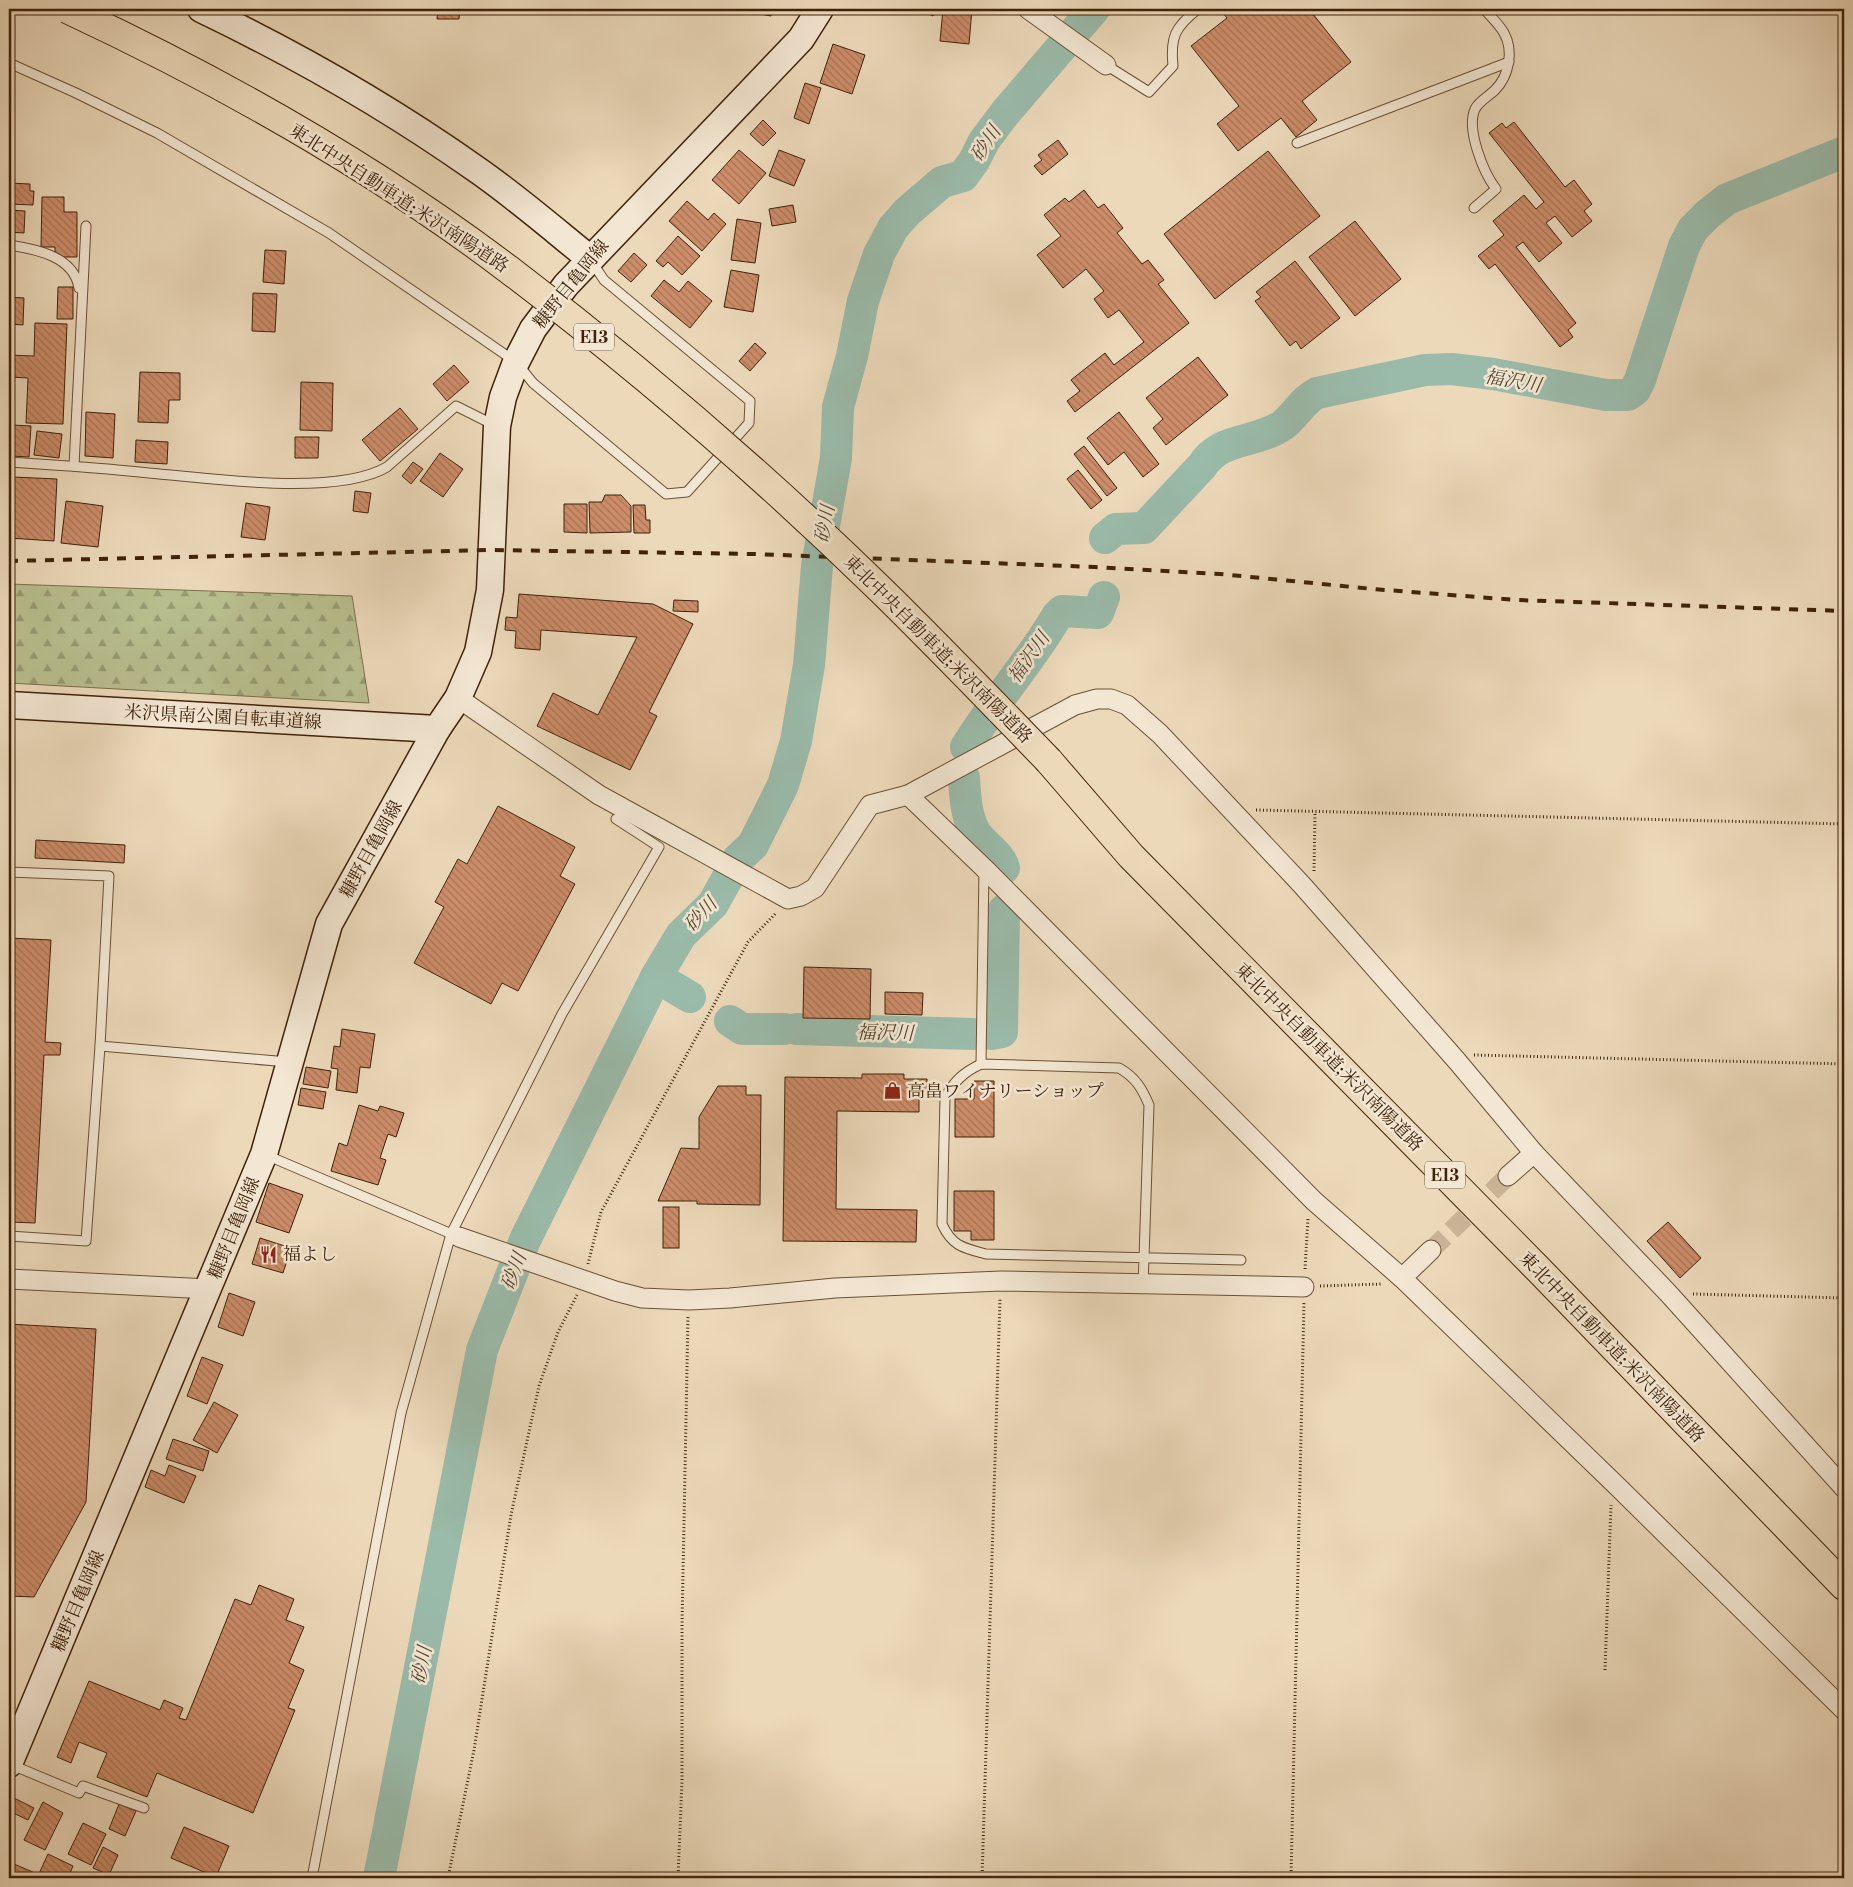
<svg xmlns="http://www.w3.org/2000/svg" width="1853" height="1887" font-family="'Libre Bodoni','Noto Serif JP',serif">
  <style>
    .forest { fill: url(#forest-firs); stroke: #7c704c }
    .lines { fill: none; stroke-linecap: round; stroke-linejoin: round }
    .river { stroke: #9abbaa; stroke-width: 32 }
    .building { fill: url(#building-back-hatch); stroke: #3f2209 }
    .street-tunnel { stroke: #c9b497; stroke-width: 19; stroke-dasharray: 19 9; stroke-linecap: butt }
    .lane-casing { stroke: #6a5035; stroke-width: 11 }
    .street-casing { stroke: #6a5035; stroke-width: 21 }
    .secondary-casing { stroke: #3f2209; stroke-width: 29 }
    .highway-casing { stroke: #3f2209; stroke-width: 30 }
    .path { stroke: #3f2209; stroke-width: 3; stroke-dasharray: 1 2.5; stroke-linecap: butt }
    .lane { stroke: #f3e6d2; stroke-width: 9 }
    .street { stroke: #f3e6d2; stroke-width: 19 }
    .secondary { stroke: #f3e6d2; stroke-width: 26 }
    .highway { stroke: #ecd9ba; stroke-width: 28 }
    .rail { stroke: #3f2209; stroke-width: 4; stroke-dasharray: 9 9; stroke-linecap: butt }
    .highway-bridge-casing { stroke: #3f2209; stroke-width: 30; stroke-linecap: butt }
    .highway-bridge { stroke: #ecd9ba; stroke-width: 28 }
    .labels { text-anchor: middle; stroke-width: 5; stroke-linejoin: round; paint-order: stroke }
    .shield { fill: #f3e6d2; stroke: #755d45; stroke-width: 1 }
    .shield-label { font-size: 16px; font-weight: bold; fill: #3f2209 }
    .street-label { font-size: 18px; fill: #3f2209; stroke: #f3e6d2 }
    .poi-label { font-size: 18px; fill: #3f2209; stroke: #f3e6d2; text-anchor: start }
    .water-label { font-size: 19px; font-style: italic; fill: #564831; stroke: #f3e6d2 }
  </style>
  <defs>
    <pattern id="forest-firs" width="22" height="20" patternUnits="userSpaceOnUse" patternTransform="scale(1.25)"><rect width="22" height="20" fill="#b8bf8f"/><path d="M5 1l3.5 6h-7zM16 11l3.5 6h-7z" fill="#979b73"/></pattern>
    <pattern id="building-back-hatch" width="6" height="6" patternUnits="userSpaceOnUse" patternTransform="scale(1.25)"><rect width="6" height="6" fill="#cd8d6a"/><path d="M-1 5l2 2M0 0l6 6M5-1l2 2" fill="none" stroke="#a87355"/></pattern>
  </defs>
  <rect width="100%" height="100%" fill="#ecd9ba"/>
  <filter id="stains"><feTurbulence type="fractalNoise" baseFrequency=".004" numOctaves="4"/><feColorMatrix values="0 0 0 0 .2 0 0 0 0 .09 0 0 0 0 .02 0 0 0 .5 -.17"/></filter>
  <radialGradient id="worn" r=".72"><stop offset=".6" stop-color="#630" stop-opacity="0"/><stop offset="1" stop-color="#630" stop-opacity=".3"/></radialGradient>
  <polygon class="forest" points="9,584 352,596 369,703 9,683"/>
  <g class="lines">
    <g class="river">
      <path d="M1105 538 1116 529 1144 528 1202 466C1221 436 1256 444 1283 425 1296 415 1303 400 1317 393L1425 370 1452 369 1493 374 1606 395H1628L1635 390 1640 380 1684 246 1693 229 1708 214 1727 199 1844 152"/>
      <path d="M966 747C994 702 1030 662 1057 616L1062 611 1098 613 1104 597"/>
      <path d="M964 778C965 796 966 819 977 835 985 846 1000 854 1004 868"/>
      <polyline points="656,977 690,997"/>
      <polyline points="730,1021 742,1029 784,1029"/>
      <polyline points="797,1029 974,1034"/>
      <polyline points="991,1034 1002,1032 1004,910"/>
      <polyline points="379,1878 482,1350 525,1240 656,977 681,935 713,904 738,859 753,845 783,785 796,741 809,665 817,566 836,458 838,407 852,356 863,301 879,254 893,228 907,212 942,182 963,176 974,161 984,141 1005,113 1094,9"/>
    </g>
  </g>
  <g class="building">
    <polygon points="438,9 460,9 459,19 437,19"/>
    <polygon points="746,9 772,9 771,16 745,11"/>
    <polygon points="918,9 937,9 933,16"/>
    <polygon points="943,9 972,9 969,44 940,41"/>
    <polygon points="1229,9 1309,9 1351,62 1302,101 1317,120 1296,137 1281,118 1238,151 1217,124 1239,106 1191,46 1227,18 1223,13"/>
    <polygon points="833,44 865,55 852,94 820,83"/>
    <polygon points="805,83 821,88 809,124 794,118"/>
    <polygon points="763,120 776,133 763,146 750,134"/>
    <polygon points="1514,122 1565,187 1574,180 1592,204 1584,211 1592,221 1572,237 1555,216 1546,223 1562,243 1539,262 1523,242 1516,247 1576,323 1568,330 1573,337 1560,347 1495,264 1489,269 1478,256 1504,235 1493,221 1524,195 1536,209 1544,202 1489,133 1502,123 1506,128"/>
    <polygon points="1058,140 1068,154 1042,175 1034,166 1042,160 1038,155"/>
    <polygon points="739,150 766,173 739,204 712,180"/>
    <polygon points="779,150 805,160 794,186 769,176"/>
    <polygon points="1268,151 1320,216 1215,299 1164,234"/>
    <polygon points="9,183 30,184 30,191 34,191 33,205 9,204"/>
    <polygon points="1084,190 1098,208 1104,204 1123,228 1117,233 1142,264 1148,260 1164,280 1158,284 1189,323 1075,412 1067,401 1080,391 1071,380 1105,353 1114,365 1144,342 1119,310 1108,318 1094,299 1104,291 1086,269 1063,288 1037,255 1061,236 1044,215 1065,198 1069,202"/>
    <polygon points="42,197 64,197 64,212 77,212 77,257 55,257 55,247 41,247"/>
    <polygon points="687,201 708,220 714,213 726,224 702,251 669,221"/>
    <polygon points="793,205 796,222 772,226 769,209"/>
    <polygon points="9,210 25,211 24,233 9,232"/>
    <polygon points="737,219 761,223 755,263 731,260"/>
    <polygon points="1355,221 1401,279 1355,316 1309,257"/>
    <polygon points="678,236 700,256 682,275 668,262 663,267 656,261"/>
    <polygon points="265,250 286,251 284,284 263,282"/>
    <polygon points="634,253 647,265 631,282 618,271"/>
    <polygon points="1295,261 1340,318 1301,349 1296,341 1290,346 1255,301 1261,297 1256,292"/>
    <polygon points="731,270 759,275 753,312 724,307"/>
    <polygon points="664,280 679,292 688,281 712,301 690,328 651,296"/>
    <polygon points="58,287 73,287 73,319 57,319"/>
    <polygon points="253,293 277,294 275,332 252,331"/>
    <polygon points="9,297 24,298 23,325 9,324"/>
    <polygon points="35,323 67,324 63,424 26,423 28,378 9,377 9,355 34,356"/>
    <polygon points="755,343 766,353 750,371 739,361"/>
    <polygon points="1198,357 1228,395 1166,445 1153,428 1163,419 1146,398"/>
    <polygon points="454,365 469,382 447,401 433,384"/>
    <polygon points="140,372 180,373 180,400 169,400 168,423 138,422"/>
    <polygon points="301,382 333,383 332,431 300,430"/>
    <polygon points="400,408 418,429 380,461 362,440"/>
    <polygon points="86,412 115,414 113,458 85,456"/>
    <polygon points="1119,412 1159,464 1143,477 1124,452 1108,465 1087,438"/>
    <polygon points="13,425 31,426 29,457 11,456"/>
    <polygon points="37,431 62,434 59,458 34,455"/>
    <polygon points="295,437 319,437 318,458 295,458"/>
    <polygon points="136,440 168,442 167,464 135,462"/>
    <polygon points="1084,446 1117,488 1107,496 1074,454"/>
    <polygon points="440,453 463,469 443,497 420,481"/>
    <polygon points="413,462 423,469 411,484 402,476"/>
    <polygon points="1078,470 1102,500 1091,509 1067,479"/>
    <polygon points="13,477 57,479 54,541 9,538 9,496 12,496"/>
    <polygon points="355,491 371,493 368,513 353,511"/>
    <polygon points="605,495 621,495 631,506 631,532 590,533 589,502 602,502"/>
    <polygon points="66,501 103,506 98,547 61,543"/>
    <polygon points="246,503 270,507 265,540 241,537"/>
    <polygon points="564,504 587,504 587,533 564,532"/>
    <polygon points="633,505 645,505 646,520 650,520 650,533 634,533"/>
    <polygon points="519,594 653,604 693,624 649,712 657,716 630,770 537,726 553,693 598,715 637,637 541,630 540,650 515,648 516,631 505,630 506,617 517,618"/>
    <polygon points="674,600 698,601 698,612 673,611"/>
    <polygon points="498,806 575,847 560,876 575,884 518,991 502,983 491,1004 414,963 444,907 435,902 458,859 467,864"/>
    <polygon points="36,840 125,845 124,863 35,858"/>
    <polygon points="9,938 51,940 45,1042 61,1043 60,1055 44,1055 35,1223 9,1222"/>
    <polygon points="804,967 871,969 870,1019 803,1018"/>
    <polygon points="885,992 923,993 922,1015 885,1014"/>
    <polygon points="342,1029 375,1034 370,1068 360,1067 357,1093 336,1090 338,1069 331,1068 334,1046 340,1047"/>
    <polygon points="306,1067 331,1071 328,1088 303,1084"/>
    <polygon points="862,1074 904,1074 904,1079 927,1079 927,1091 919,1091 919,1112 837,1111 836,1209 917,1210 916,1242 783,1241 785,1077 862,1078"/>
    <polygon points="974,1081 994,1081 994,1137 955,1137 955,1099 974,1099"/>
    <polygon points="718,1086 746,1086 746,1095 761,1095 760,1205 697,1204 697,1201 658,1201 681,1148 699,1149 699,1117"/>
    <polygon points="301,1088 326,1092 323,1109 298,1105"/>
    <polygon points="359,1105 378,1111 380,1106 404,1113 396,1137 388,1134 380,1158 386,1160 378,1185 331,1171 339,1143 347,1146"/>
    <polygon points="269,1183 303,1195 289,1233 256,1222"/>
    <polygon points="954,1191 994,1191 994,1240 971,1240 971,1231 954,1231"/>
    <rect x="663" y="1207" width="16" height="41"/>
    <polygon points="1668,1222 1701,1258 1680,1278 1647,1241"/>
    <polygon points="260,1238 291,1248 283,1273 252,1264"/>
    <polygon points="229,1293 255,1302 243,1336 218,1327"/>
    <polygon points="9,1324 96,1329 86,1502 34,1597 9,1596"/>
    <polygon points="202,1357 223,1365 207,1404 187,1396"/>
    <polygon points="214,1402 238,1415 217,1453 193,1440"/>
    <polygon points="173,1439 209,1451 203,1471 166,1459"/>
    <polygon points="169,1465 196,1476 184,1503 145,1487 151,1470 165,1476"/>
    <polygon points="259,1585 294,1599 286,1620 304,1627 289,1663 304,1670 288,1708 295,1710 253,1813 157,1773 147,1797 97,1777 107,1753 79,1742 71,1763 57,1757 89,1681 160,1710 164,1700 183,1708 179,1718 186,1720 235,1599 251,1605"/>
    <polygon points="14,1798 34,1808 28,1820 9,1811"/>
    <polygon points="43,1802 63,1813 45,1850 24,1840"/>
    <polygon points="119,1804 136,1811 125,1836 109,1829"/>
    <polygon points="83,1823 106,1834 91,1865 68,1854"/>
    <polygon points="184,1827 229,1846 216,1877 171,1858"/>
    <polygon points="103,1847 118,1855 109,1875 93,1868"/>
    <polygon points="48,1854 73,1866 68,1878 37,1878"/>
    <polygon points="14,1864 35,1873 33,1878 9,1878"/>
    <polygon points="93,1873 104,1878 90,1878"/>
  </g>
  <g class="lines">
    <polyline class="street-tunnel" points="1431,1250 1508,1176"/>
    <defs>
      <g id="lane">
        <polyline points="9,63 76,93 157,133 329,233 516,362 533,383 666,494 687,492 749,423 750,401 604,280 592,262"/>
        <path d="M1106 65 1149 92 1173 66C1170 37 1175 27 1198 9"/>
        <polyline points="1297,143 1509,62"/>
        <path d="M1474 208 1496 189C1483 172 1466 129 1475 109 1479 101 1489 96 1495 90 1509 76 1514 51 1504 33 1499 24 1491 17 1484 9"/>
        <path d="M9 245C35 249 74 256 79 288"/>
        <path d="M9 462C56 465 103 468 149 473 210 478 335 497 387 467L456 406 494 425"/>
        <polyline points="74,466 86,226"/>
        <polyline points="9,872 109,876 100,1046"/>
        <polyline points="981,1064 984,869"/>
        <polyline points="266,1155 454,1235"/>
        <polyline points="9,1236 86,1241 100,1046 288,1062"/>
        <path d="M1143 1285 1144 1258 1149 1105C1142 1088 1135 1077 1119 1068L981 1064C964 1072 954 1081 945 1098L942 1224C952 1246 963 1248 986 1254 1071 1256 1156 1258 1241 1260"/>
        <polyline points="12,1765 79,1793 83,1786 144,1808"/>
        <polyline points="312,1878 401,1413 451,1234 562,1014 659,847 616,819"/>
      </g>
      <g id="street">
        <polyline points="1028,9 1106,65"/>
        <polyline points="458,698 599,795 788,899 801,896 815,888 870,805 908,795 1075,705 1097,699 1111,699 1127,705 1160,734 1302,885 1457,1061 1534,1153 1668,1293 1844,1488"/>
        <polyline points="908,795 984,868 1314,1201 1402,1278 1618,1487 1844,1710"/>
        <polyline points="1508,1176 1534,1153"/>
        <polyline points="459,1237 615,1291 642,1298 689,1300 730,1298 835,1288 1001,1281 1304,1287"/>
        <polyline points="1402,1278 1431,1250"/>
        <polyline points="9,1279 209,1289"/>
      </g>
      <g id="secondary">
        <path d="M201 9C295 54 391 109 476 169 515 196 552 228 589 258"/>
        <polyline points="9,705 437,729"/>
        <polyline points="9,1764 264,1154 329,924 437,729 458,698 478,652 490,590 497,426 503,397 516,362 533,329 566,285 801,39 820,9"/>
      </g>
      <polyline id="highway" points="1049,761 1131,856 1540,1271 1844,1586"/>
    </defs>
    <use href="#lane" class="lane-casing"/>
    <use href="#street" class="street-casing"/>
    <use href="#secondary" class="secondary-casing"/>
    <use href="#highway" class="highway-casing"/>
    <g class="path">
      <polyline points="1256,810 1844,824"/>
      <polyline points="1314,871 1315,812"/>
      <polyline points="1474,1055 1844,1064"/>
      <polyline points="588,1264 601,1212 748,942 776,913"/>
      <polyline points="1305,1269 1308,1218"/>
      <polyline points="1320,1286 1381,1284"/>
      <polyline points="1693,1294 1844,1298"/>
      <polyline points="1605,1670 1611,1505"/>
      <polyline points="448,1878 474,1750 511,1515 539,1386 558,1332 577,1295"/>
      <polyline points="678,1878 682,1781 682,1625 688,1317"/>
      <polyline points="982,1878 1000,1299"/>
      <polyline points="1291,1878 1304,1303"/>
    </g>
    <use href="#lane" class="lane"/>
    <use href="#street" class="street"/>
    <use href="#secondary" class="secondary"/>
    <use href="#highway" class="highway"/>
    <polyline class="rail" points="9,561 491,550 754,554 1095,567 1220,574 1373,589 1516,600 1844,611"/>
    <defs>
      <path id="highway-bridge" d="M67 9C221 81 372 166 508 269 639 368 765 477 882 591 939 647 994 704 1049 761"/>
    </defs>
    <use href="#highway-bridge" class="highway-bridge-casing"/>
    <use href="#highway-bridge" class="highway-bridge"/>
  </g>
  <defs>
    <symbol id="shop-bare" viewBox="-9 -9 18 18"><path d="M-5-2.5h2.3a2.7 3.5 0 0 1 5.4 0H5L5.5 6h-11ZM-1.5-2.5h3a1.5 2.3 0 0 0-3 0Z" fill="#8f2418" stroke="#f3e6d2" stroke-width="2.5" paint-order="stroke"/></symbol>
    <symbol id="restaurant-bare" viewBox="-9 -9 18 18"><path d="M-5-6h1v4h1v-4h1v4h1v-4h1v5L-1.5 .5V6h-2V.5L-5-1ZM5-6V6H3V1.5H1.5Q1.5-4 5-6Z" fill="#8f2418" stroke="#f3e6d2" stroke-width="2.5" paint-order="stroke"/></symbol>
  </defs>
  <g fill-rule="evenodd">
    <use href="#shop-bare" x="880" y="1078" width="25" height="25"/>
    <use href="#restaurant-bare" x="256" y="1242" width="25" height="25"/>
  </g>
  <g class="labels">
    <g class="shield">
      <rect x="574" y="323.5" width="40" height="27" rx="4"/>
      <rect x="1425" y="1161.5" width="40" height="27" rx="4"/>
    </g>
    <g class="shield-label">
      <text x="594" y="343">E13</text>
      <text x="1445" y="1181">E13</text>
    </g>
    <g class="street-label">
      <text transform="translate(399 198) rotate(33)" y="6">東北中央自動車道;米沢南陽道路</text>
      <text transform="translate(571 284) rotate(-51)" y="6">糠野目亀岡線</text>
      <text transform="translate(938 649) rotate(45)" y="6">東北中央自動車道;米沢南陽道路</text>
      <text transform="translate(223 717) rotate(3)" y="6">米沢県南公園自転車道線</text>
      <text transform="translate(371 849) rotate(-61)" y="6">糠野目亀岡線</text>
      <text transform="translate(1329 1057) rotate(45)" y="6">東北中央自動車道;米沢南陽道路</text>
      <text transform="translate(234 1228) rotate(-68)" y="6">糠野目亀岡線</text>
      <text transform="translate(1612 1347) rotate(46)" y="6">東北中央自動車道;米沢南陽道路</text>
      <text transform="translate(78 1601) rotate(-67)" y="6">糠野目亀岡線</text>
    </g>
    <g class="poi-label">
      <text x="907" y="1097">高畠ワイナリーショップ</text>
      <text x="283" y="1260">福よし</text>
    </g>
    <g class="water-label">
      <text transform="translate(985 143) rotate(-56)" y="7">砂川</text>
      <text transform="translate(1513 380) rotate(10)" y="7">福沢川</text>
      <text transform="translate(824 524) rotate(-80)" y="7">砂川</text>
      <text transform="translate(1028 657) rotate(-55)" y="7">福沢川</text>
      <text transform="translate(700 914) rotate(-47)" y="7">砂川</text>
      <text transform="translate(885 1032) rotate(1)" y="7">福沢川</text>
      <text transform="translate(513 1271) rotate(-69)" y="7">砂川</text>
      <text transform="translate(421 1665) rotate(-79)" y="7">砂川</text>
    </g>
  </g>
  <rect width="1853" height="1887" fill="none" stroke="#ecd9ba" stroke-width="30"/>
  <rect x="10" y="10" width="1833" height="1867" fill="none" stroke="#3f2209" stroke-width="2.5"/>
  <rect x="15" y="15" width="1823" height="1857" fill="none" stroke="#3f2209"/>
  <rect width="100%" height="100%" filter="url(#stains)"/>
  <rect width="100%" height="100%" fill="url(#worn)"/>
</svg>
